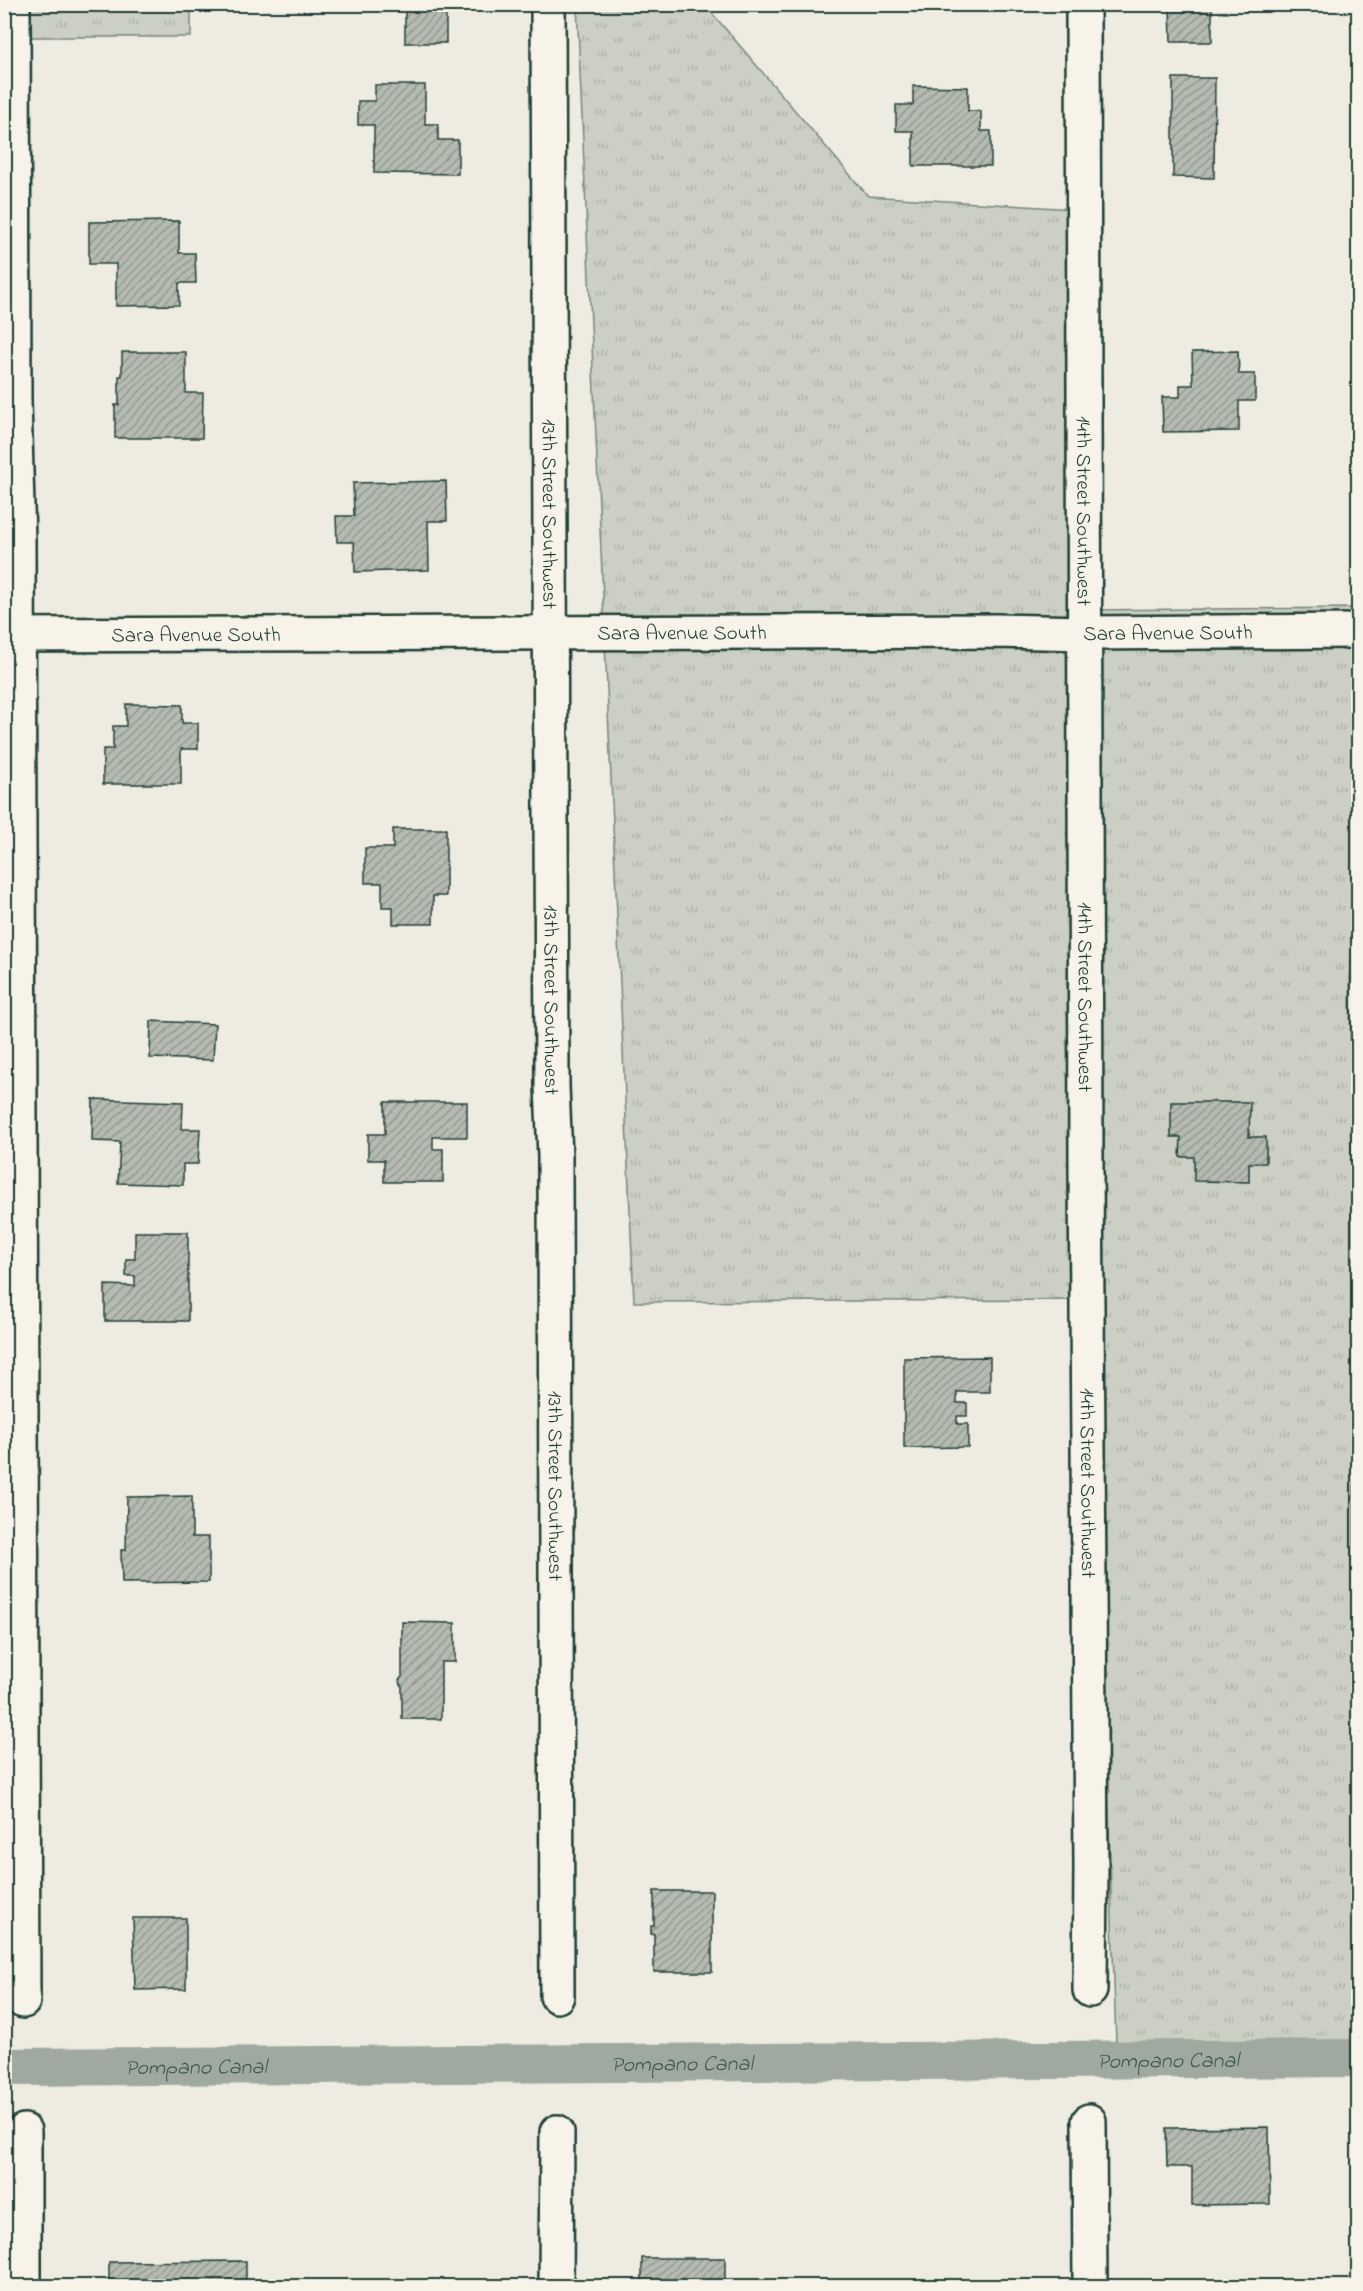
<svg xmlns="http://www.w3.org/2000/svg" width="1363" height="2291" font-family="'Indie Flower',sans-serif">
  <style>
    .grass { fill: url(#grass-tufts); stroke: #76867c; stroke-width: 1.5 }
    .lines { fill: none; stroke-linecap: round; stroke-linejoin: round }
    .canal { stroke: #9fa99f; stroke-width: 38 }
    .building { fill: url(#building-hatch); stroke: #1f3d34; stroke-width: 1.5 }
    .street-casing { stroke: #1f3d34; stroke-width: 38 }
    .street { stroke: #f7f3e8; stroke-width: 33 }
    .labels { text-anchor: middle; stroke-width: 5; stroke-linejoin: round; paint-order: stroke }
    .street-label { font-size: 21px; fill: #1f3d34; stroke: #f7f3e8 }
    .water-label { font-size: 22px; font-style: italic; fill: #3f584f; stroke: #f7f3e8 }
  </style>
  <defs>
    <pattern id="grass-tufts" width="24" height="20" patternUnits="userSpaceOnUse" patternTransform="scale(1.5)"><rect width="24" height="20" fill="#cccfc4"/><path d="M3 7l-1-3M5 7V3M7 7l1-3M15 17l-1-3M17 17v-4M19 17l1-3" fill="none" stroke="#afb3a9"/></pattern>
    <pattern id="building-hatch" width="6" height="6" patternUnits="userSpaceOnUse" patternTransform="scale(1.5)"><rect width="6" height="6" fill="#b5bbb0"/><path d="M-1 1l2-2M0 6l6-6M5 7l2-2" fill="none" stroke="#939990"/></pattern>
  </defs>
  <rect width="100%" height="100%" fill="#eeece1"/>
  <filter id="ink" filterUnits="userSpaceOnUse"><feTurbulence type="fractalNoise" baseFrequency=".0167" numOctaves="2"/><feDisplacementMap in="SourceGraphic" scale="12" xChannelSelector="R" yChannelSelector="G"/><feConvolveMatrix kernelMatrix="1 2 1 2 8 2 1 2 1" color-interpolation-filters="sRGB"/></filter>
  <g filter="url(#ink)">
    <g class="grass">
      <rect x="5" y="5" width="186" height="32"/>
      <polygon points="577,5 705,5 868,196 1072,209 1074,610 1358,608 1358,961 1350,961 1358,2073 1117,2074 1092,1300 634,1302"/>
    </g>
    <g class="lines">
      <path class="canal" id="s1" d="M4 2067 1358 2058"/>
    </g>
    <g class="building">
      <rect x="405" y="4" width="41" height="39"/>
      <polygon points="1170,4 1212,4 1212,42 1171,42"/>
      <polygon points="1173,78 1215,78 1214,178 1173,177"/>
      <polygon points="375,85 425,85 425,124 438,124 438,140 458,140 458,174 374,173 374,125 358,125 358,101 375,101"/>
      <polygon points="913,86 968,87 968,111 981,111 981,131 991,131 991,166 913,166 913,131 896,131 896,105 913,105"/>
      <polygon points="179,221 179,253 195,253 196,283 179,283 179,305 116,306 116,264 89,264 89,222"/>
      <polygon points="1238,351 1239,374 1255,374 1255,401 1239,401 1239,431 1163,432 1162,397 1180,397 1180,385 1193,385 1192,352"/>
      <polygon points="122,352 186,352 186,393 203,393 202,438 115,438 115,405 119,405 119,376 122,376"/>
      <polygon points="446,481 447,521 428,521 429,570 355,572 354,542 337,542 336,516 354,516 353,483"/>
      <polygon points="126,704 182,705 182,723 198,723 198,749 181,749 181,784 103,784 103,749 113,749 113,726 126,726"/>
      <polygon points="393,829 446,829 446,896 433,896 433,924 393,924 393,907 382,907 382,883 365,883 365,848 393,848"/>
      <polygon points="151,1021 215,1024 213,1060 150,1058"/>
      <polygon points="93,1099 183,1102 182,1129 200,1129 198,1164 183,1164 183,1185 118,1183 120,1142 92,1141"/>
      <polygon points="385,1102 467,1102 467,1137 433,1137 433,1149 443,1149 443,1182 384,1182 384,1160 368,1160 368,1134 385,1134"/>
      <polygon points="1171,1102 1250,1102 1249,1137 1266,1137 1266,1163 1249,1163 1249,1182 1194,1181 1194,1157 1180,1157 1181,1137 1171,1137"/>
      <polygon points="135,1232 188,1232 188,1321 105,1321 105,1285 135,1286 135,1276 126,1276 126,1259 135,1259"/>
      <polygon points="990,1357 990,1392 957,1392 957,1403 967,1403 967,1416 957,1416 957,1424 968,1424 968,1447 904,1448 904,1358"/>
      <polygon points="192,1496 192,1537 209,1537 209,1582 122,1583 121,1550 126,1550 127,1497"/>
      <polygon points="402,1622 455,1623 455,1662 441,1662 441,1719 402,1719 402,1687 399,1680 402,1677"/>
      <polygon points="654,1891 712,1891 712,1972 654,1972 654,1934 651,1934 651,1926 654,1926"/>
      <polygon points="133,1918 186,1918 186,1989 135,1990"/>
      <polygon points="1269,2127 1270,2204 1192,2205 1192,2167 1167,2167 1166,2128"/>
      <rect x="642" y="2258" width="83" height="28"/>
      <polygon points="246,2261 246,2286 109,2286 109,2262"/>
    </g>
    <g class="lines">
      <defs>
        <g id="street">
          <polyline points="13,4 14,401 18,541 23,2001"/>
          <path id="s2" d="M548 4 552 1086 555 1157 557 1996"/>
          <path id="s3" d="M1083 4 1086 1169 1091 1866 1090 1990"/>
          <path id="s4" d="M4 635 997 631 1085 633 1358 631"/>
          <polyline points="1089,2121 1090,2286"/>
          <polyline points="24,2286 24,2131"/>
          <polyline points="556,2286 557,2132"/>
        </g>
      </defs>
      <use href="#street" class="street-casing"/>
      <use href="#street" class="street"/>
    </g>
  </g>
  <g class="labels">
    <g class="street-label">
      <text dy="7" stroke="none"><textPath href="#s3" startOffset="507">14th Street Southwest</textPath></text>
      <text dy="7" stroke="none"><textPath href="#s2" startOffset="510">13th Street Southwest</textPath></text>
      <text dy="7" stroke="none"><textPath href="#s4" startOffset="678">Sara Avenue South</textPath></text>
      <text dy="7" stroke="none"><textPath href="#s4" startOffset="1164">Sara Avenue South</textPath></text>
      <text dy="7" stroke="none"><textPath href="#s4" startOffset="192">Sara Avenue South</textPath></text>
      <text dy="7" stroke="none"><textPath href="#s3" startOffset="993">14th Street Southwest</textPath></text>
      <text dy="7" stroke="none"><textPath href="#s2" startOffset="996">13th Street Southwest</textPath></text>
      <text dy="7" stroke="none"><textPath href="#s3" startOffset="1479">14th Street Southwest</textPath></text>
      <text dy="7" stroke="none"><textPath href="#s2" startOffset="1482">13th Street Southwest</textPath></text>
    </g>
    <g class="water-label">
      <text dy="8" stroke="none"><textPath href="#s1" startOffset="1164">Pompano Canal</textPath></text>
      <text dy="8" stroke="none"><textPath href="#s1" startOffset="678">Pompano Canal</textPath></text>
      <text dy="8" stroke="none"><textPath href="#s1" startOffset="192">Pompano Canal</textPath></text>
    </g>
  </g>
  <rect width="1363" height="2291" fill="none" stroke="#f7f3e8" stroke-width="24"/>
  <rect x="12" y="12" width="1339" height="2267" fill="none" stroke="#1f3d34" stroke-width="2" filter="url(#ink)"/>
</svg>
